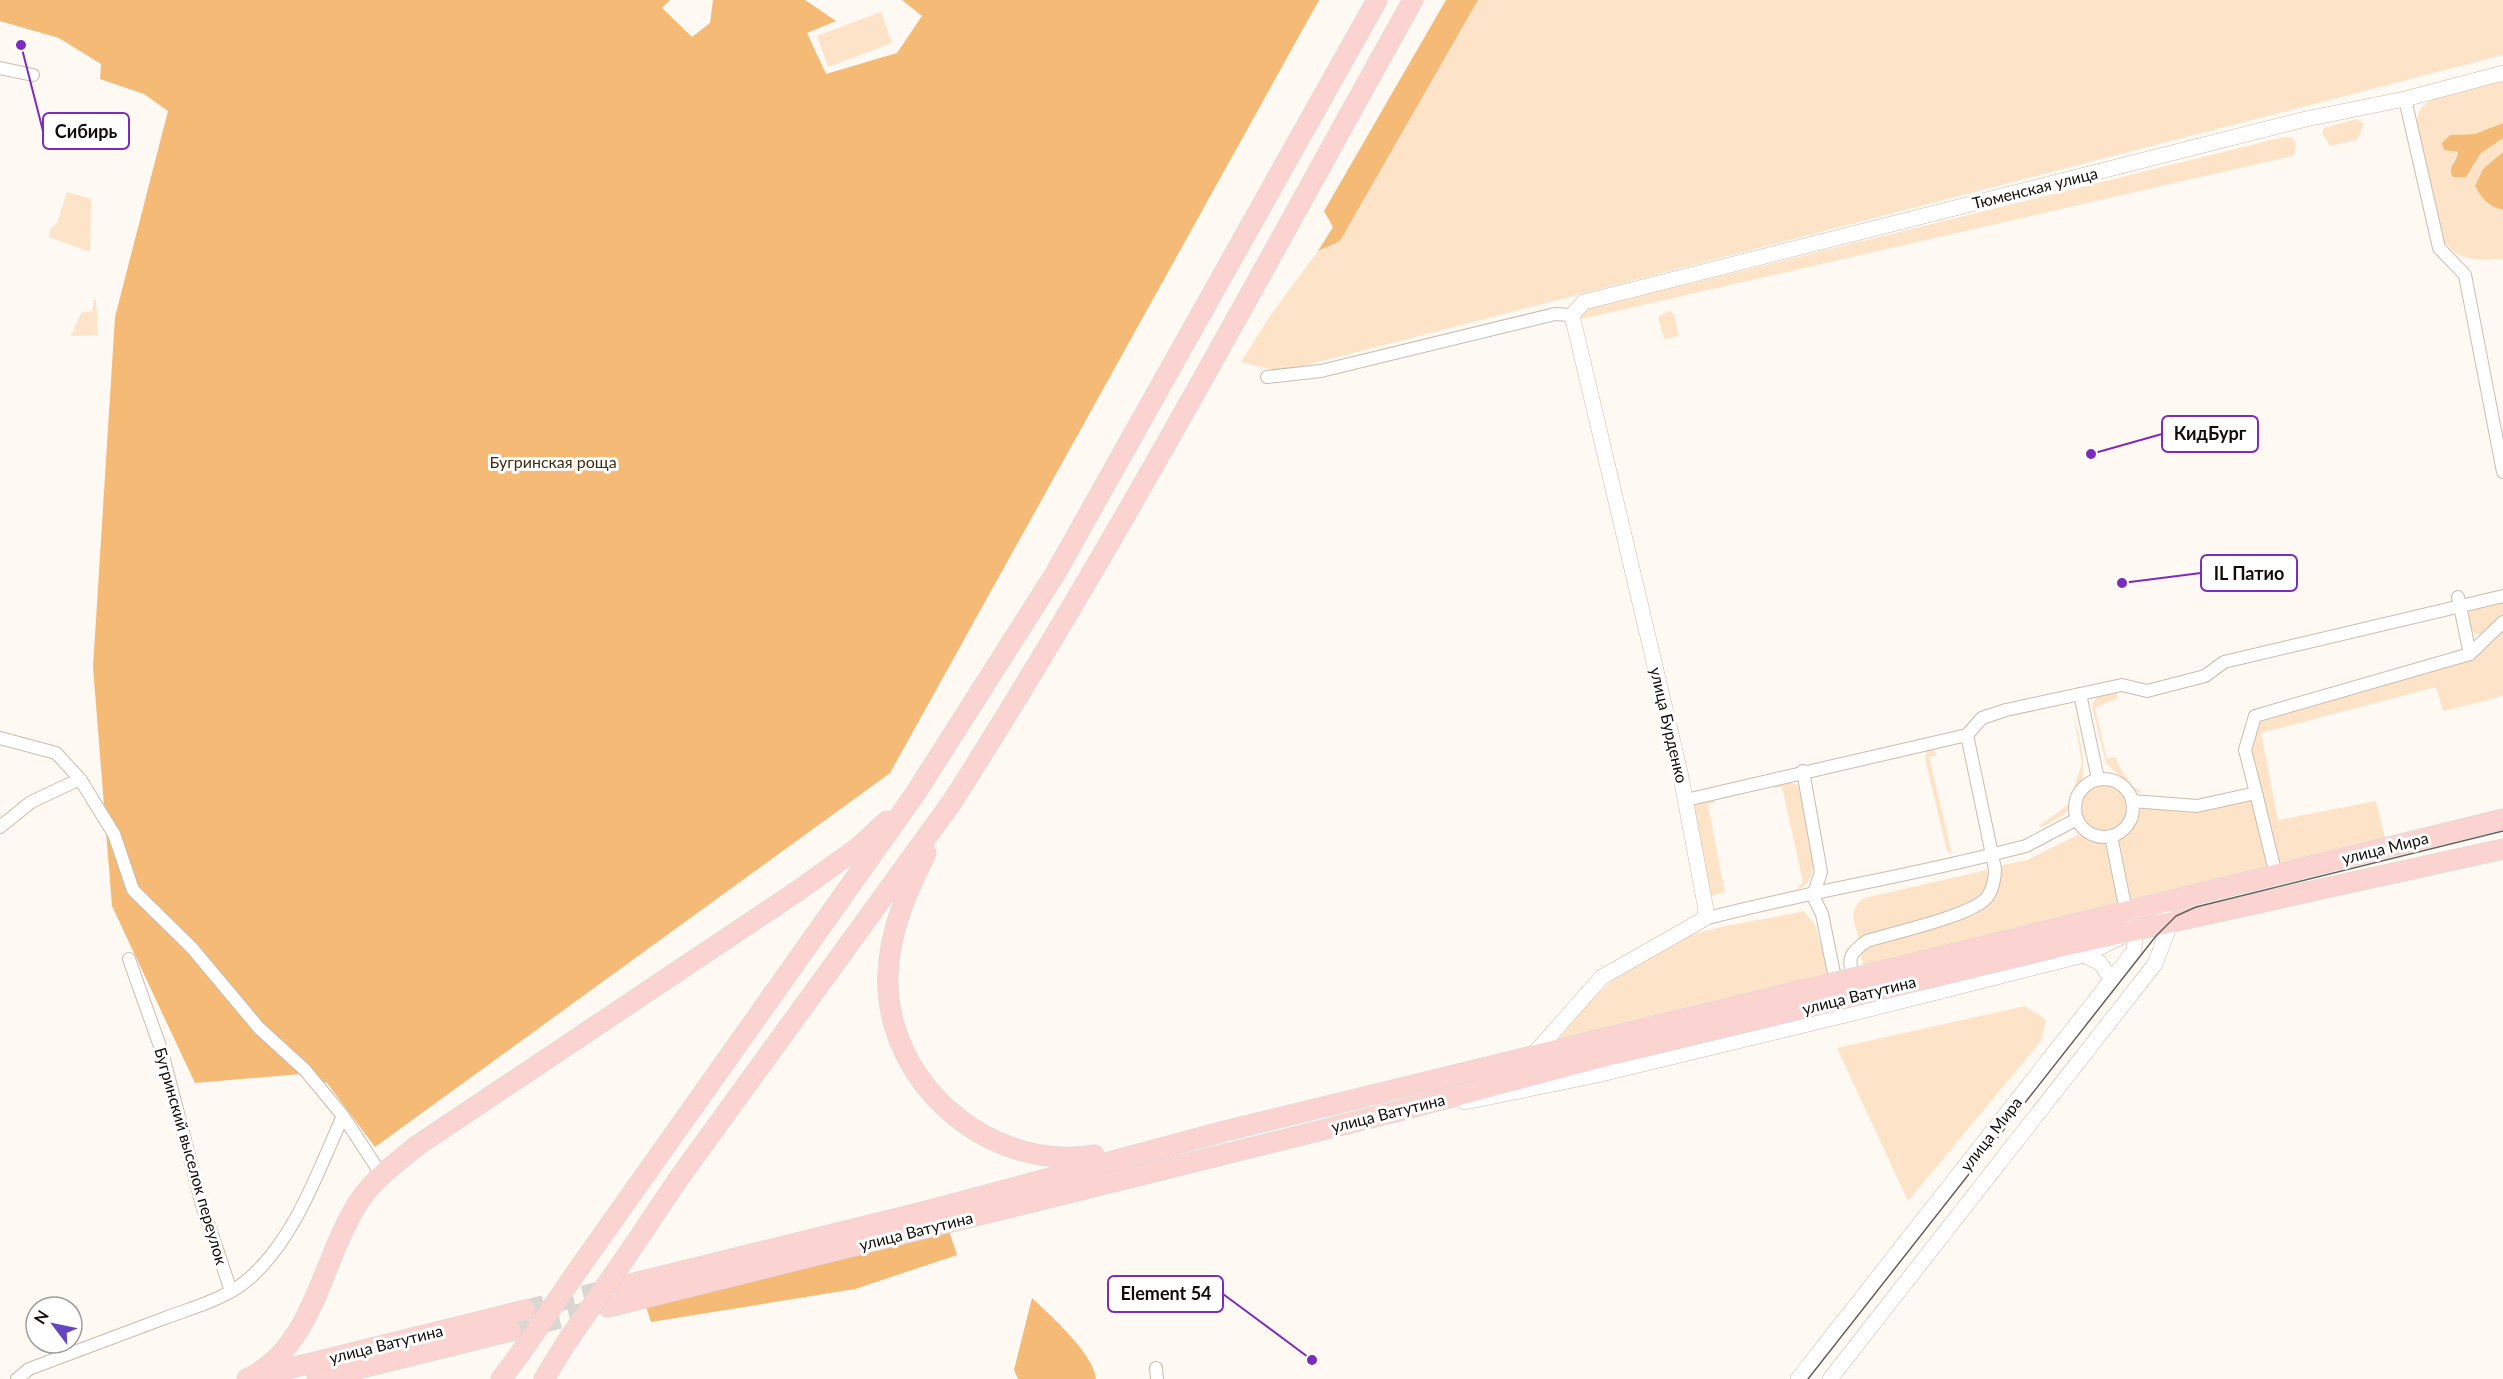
<svg xmlns="http://www.w3.org/2000/svg" width="2503" height="1379" font-family="Lato,sans-serif">
  <style>
    .green { fill: #fde4c8 }
    .forest { fill: #f4ba76 }
    .lines { fill: none; stroke-linecap: round; stroke-linejoin: round }
    .primary-tunnel { stroke: #dbd6d0; stroke-width: 20; stroke-dasharray: 20 10; stroke-linecap: butt }
    .minor-casing { stroke: #cabcae; stroke-width: 14 }
    .tertiary-casing { stroke: #cabcae; stroke-width: 16 }
    .primary-casing { stroke: #d9d8d7; stroke-width: 21 }
    .minor { stroke: #fff; stroke-width: 12 }
    .tertiary { stroke: #fff; stroke-width: 15 }
    .primary { stroke: #fbd3d0; stroke-width: 20 }
    .tram { stroke: #67615c; stroke-width: 1.5 }
    .primary-bridge-casing { stroke: #d9d8d7; stroke-width: 21; stroke-linecap: butt }
    .primary-bridge { stroke: #fbd3d0; stroke-width: 20 }
    .labels { text-anchor: middle; stroke-width: 6; stroke-linejoin: round; paint-order: stroke }
    .street-label { font-size: 16px; fill: #120d08; stroke: #fff }
    .park-label { font-size: 16px; fill: #432c0e; stroke: #fff }
    .leader { fill: none; stroke: #7b2cbf; stroke-width: 2 }
    .callout-dot { fill: #7b2cbf; stroke: #fff; stroke-width: 2 }
    .callout { fill: #fff; stroke: #7b2cbf; stroke-width: 2 }
    .callout-label { font-size: 18px; text-anchor: middle; font-weight: bold; fill: #120d08 }
  </style>
  <rect width="100%" height="100%" fill="#fff9f3"/>
  <g class="green">
    <polygon points="1478,0 2503,0 2503,55 1280,372 1241,362 1270,316 1318,251 1340,241"/>
    <polygon points="881,12 892,43 828,67 817,36"/>
    <path d="M2503 80V123L2475 134 2461 133 2453 150 2458 155 2452 163 2471 170 2481 153 2503 138V152L2483 169 2475 186C2482 199 2488 206 2503 210V259C2478 260 2455 263 2442 237L2416 129C2417 121 2417 112 2423 106 2436 92 2483 86 2503 80Z"/>
    <polygon points="2356,119 2364,124 2357,140 2330,146 2322,133 2324,128"/>
    <polygon points="2284,137 2292,138 2296,144 2295,153 2292,156 1582,319 1581,315 1583,310"/>
    <polygon points="67,192 91,199 90,252 49,237 50,230 57,223"/>
    <polygon points="94,300 96,300 98,335 71,336 81,313 92,311"/>
    <polygon points="1669,311 1674,314 1679,336 1664,339 1658,317"/>
    <path d="M2503 600V617L2483 635C2469 635 2467 622 2469 611Z"/>
    <polygon points="2503,631 2503,695 2497,698 2443,711 2436,687 2261,733 2278,820 2376,801 2386,842 2280,868 2250,750 2260,722 2467,661"/>
    <path d="M2116 692 2118 698 2095 708 2107 759 2116 757C2118 770 2128 777 2133 788L2140 789V793L2132 791 2125 781 2106 763 2092 707C2095 694 2105 695 2116 692Z"/>
    <path d="M2073 713C2081 744 2092 776 2072 806 2066 816 2050 822 2041 828L2040 825 2069 804 2082 763Z"/>
    <polygon points="1932,748 1937,755 1929,757 1952,854 1947,851 1925,759 1927,749"/>
    <path d="M1786 780 1798 786C1804 811 1831 880 1796 890L1803 882 1782 787 1775 788 1773 783Z"/>
    <circle cx="2104" cy="807" r="23"/>
    <polygon points="2251,797 2268,870 2132,904 2115,839 2133,822 2143,806"/>
    <polygon points="1714,798 1715,803 1708,805 1725,892 1711,896 1692,806 1696,802"/>
    <polygon points="2078,835 2105,842 2119,907 1864,969 1860,949 1975,915 1992,898 2000,877 1999,866 2027,860"/>
    <path d="M1987 870 1989 878 1983 893 1966 906 1859 939C1855 923 1847 909 1864 898Z"/>
    <path d="M1804 911 1815 925 1830 975 1556 1042C1597 988 1642 948 1709 930 1740 922 1773 918 1804 911Z"/>
    <polygon points="2025,1006 2046,1020 2041,1041 1908,1201 1837,1048"/>
  </g>
  <g class="forest">
    <polygon points="0,0 670,0 662,8 692,37 710,23 713,0 805,0 836,21 807,33 826,74 897,53 922,16 902,0 1319,0 890,773 375,1147 327,1083 301,1074 195,1083 112,906 93,667 115,317 168,111 144,94 100,79 101,64 59,38 0,21"/>
    <polygon points="1446,0 1478,0 1340,241 1318,251 1333,227 1324,211"/>
    <path d="M2503 123V138L2481 153 2466 177H2453C2447 167 2457 162 2458 152L2444 150 2442 143 2450 135 2475 134Z"/>
    <path d="M2503 152V210C2488 206 2482 199 2475 186L2483 169Z"/>
    <polygon points="949,1231 957,1255 855,1289 651,1322 645,1303"/>
    <path d="M1032 1298C1050 1315 1094 1354 1096 1379H1018L1014 1370Z"/>
  </g>
  <g class="lines">
    <g class="primary-tunnel">
      <polyline points="525,1310 613,1288"/>
      <polyline points="511,1331 598,1309"/>
    </g>
    <defs>
      <g id="minor">
        <polyline points="0,68 33,75"/>
        <polyline points="2405,99 2439,248 2465,275 2503,472"/>
        <polyline points="1267,377 1321,371 1555,314 1572,315"/>
        <polyline points="2458,597 2470,654"/>
        <polyline points="2080,694 2098,779"/>
        <polyline points="0,738 56,753 80,779 114,834 133,890 192,948 259,1028 305,1070 343,1116 381,1174"/>
        <polyline points="1803,771 1821,872 1813,896 1822,914 1837,988"/>
        <circle cx="2104" cy="808" r="29"/>
        <polyline points="2256,793 2276,875"/>
        <polyline points="1686,800 1967,735 1982,718 2006,710 2122,685 2147,691 2205,676 2224,662 2503,596"/>
        <polyline points="2132,801 2197,806 2256,793 2245,750 2255,716 2470,654 2503,622"/>
        <polyline points="0,827 31,802 80,779"/>
        <polyline points="2111,836 2126,911"/>
        <path d="M1704 919C1806 892 1911 876 2014 849L2026 846 2077 819"/>
        <polyline points="129,959 162,1052 202,1205 231,1291"/>
        <path d="M1854 983C1849 960 1846 955 1867 941 1892 933 1976 915 1988 896 1993 888 1995 878 1995 869L1967 735"/>
        <polyline points="1156,1368 1157,1379"/>
        <path d="M17 1379 29 1369C74 1352 119 1335 165 1318 194 1307 227 1299 251 1277 296 1236 318 1171 343 1116"/>
      </g>
      <g id="tertiary">
        <polyline points="2084,955 2100,963 2112,980"/>
        <polyline points="1531,1057 1602,977 1704,919 1706,910 1680,772 1572,315 1584,302 2306,119 2405,99 2503,73"/>
        <polyline points="1465,1102 1597,1075 1870,1009 2084,955 2121,937"/>
        <polyline points="1798,1379 2134,951 2135,931 2131,922"/>
        <polyline points="1830,1379 2155,964 2168,930 2162,903"/>
      </g>
      <g id="primary">
        <path d="M926 853C907 892 890 929 888 973 883 1081 989 1173 1094 1155"/>
        <polyline points="2051,930 2503,819"/>
        <polyline points="2054,948 2503,849"/>
        <path d="M628 1254 679 1178 952 802C1118 542 1263 269 1413 0"/>
        <polyline points="582,1264 915,794 1055,574 1377,0"/>
        <polyline points="622,1286 923,1212 1225,1131 1610,1037"/>
        <polyline points="608,1307 1403,1110 1613,1054"/>
        <polyline points="259,1376 525,1310"/>
        <path d="M247 1379C314 1347 321 1261 358 1203 373 1179 396 1163 418 1145L799 890 859 847 887 821"/>
        <polyline points="317,1379 511,1331"/>
        <polyline points="501,1379 517,1358"/>
        <polyline points="544,1379 566,1343"/>
      </g>
    </defs>
    <use href="#minor" class="minor-casing"/>
    <use href="#tertiary" class="tertiary-casing"/>
    <use href="#primary" class="primary-casing"/>
    <use href="#minor" class="minor"/>
    <use href="#tertiary" class="tertiary"/>
    <use href="#primary" class="primary"/>
    <polyline class="tram" points="1808,1379 2156,936 2176,916 2196,907 2503,831"/>
    <defs>
      <g id="primary-bridge">
        <polyline points="1610,1037 2051,930"/>
        <polyline points="1613,1054 2054,948"/>
        <polyline points="566,1343 628,1254"/>
        <polyline points="517,1358 582,1264"/>
      </g>
    </defs>
    <use href="#primary-bridge" class="primary-bridge-casing"/>
    <use href="#primary-bridge" class="primary-bridge"/>
  </g>
  <g class="labels">
    <g class="street-label">
      <text transform="translate(2035 188) rotate(-14)" y="6">Тюменская улица</text>
      <text transform="translate(1669 725) rotate(77)" y="6">улица Бурденко</text>
      <text transform="translate(2385 848) rotate(-14)" y="6">улица Мира</text>
      <text transform="translate(1859 995) rotate(-14)" y="6">улица Ватутина</text>
      <text transform="translate(1388 1113) rotate(-14)" y="6">улица Ватутина</text>
      <text transform="translate(1991 1134) rotate(-52)" y="6">улица Мира</text>
      <text transform="translate(191 1156) rotate(74)" y="6">Бугринский выселок переулок</text>
      <text transform="translate(916 1231) rotate(-14)" y="6">улица Ватутина</text>
      <text transform="translate(386 1344) rotate(-14)" y="6">улица Ватутина</text>
    </g>
    <g class="park-label">
      <text x="553" y="468">Бугринская роща</text>
    </g>
  </g>
  <path class="leader" d="M21 45L43 131M2091 454L2162 434M2122 583L2201 573M1312 1360L1223 1294"/>
  <g class="callout-dot">
    <circle cx="21" cy="45" r="6"/>
    <circle cx="2091" cy="454" r="6"/>
    <circle cx="2122" cy="583" r="6"/>
    <circle cx="1312" cy="1360" r="6"/>
  </g>
  <g class="callout">
    <rect x="43" y="113" width="86" height="36" rx="6"/>
    <rect x="2162" y="416" width="96" height="36" rx="6"/>
    <rect x="2201" y="555" width="96" height="36" rx="6"/>
    <rect x="1108" y="1276" width="115" height="36" rx="6"/>
  </g>
  <g class="callout-label">
    <text x="86" y="138">Сибирь</text>
    <text x="2210" y="440">КидБург</text>
    <text x="2249" y="580">IL Патио</text>
    <text x="1166" y="1300">Element 54</text>
  </g>
  <g transform="translate(54 1325) rotate(302)"><circle r="28" fill="#ffffff" stroke="#a09e9c" stroke-width="1.5"/>
  <path d="M0-4.5L10 22L0 15L-10 22Z" fill="#6447bf"/>
  <text y="-9" font-size="16" font-weight="bold" text-anchor="middle" fill="#120d08">N</text>
  </g>
</svg>
